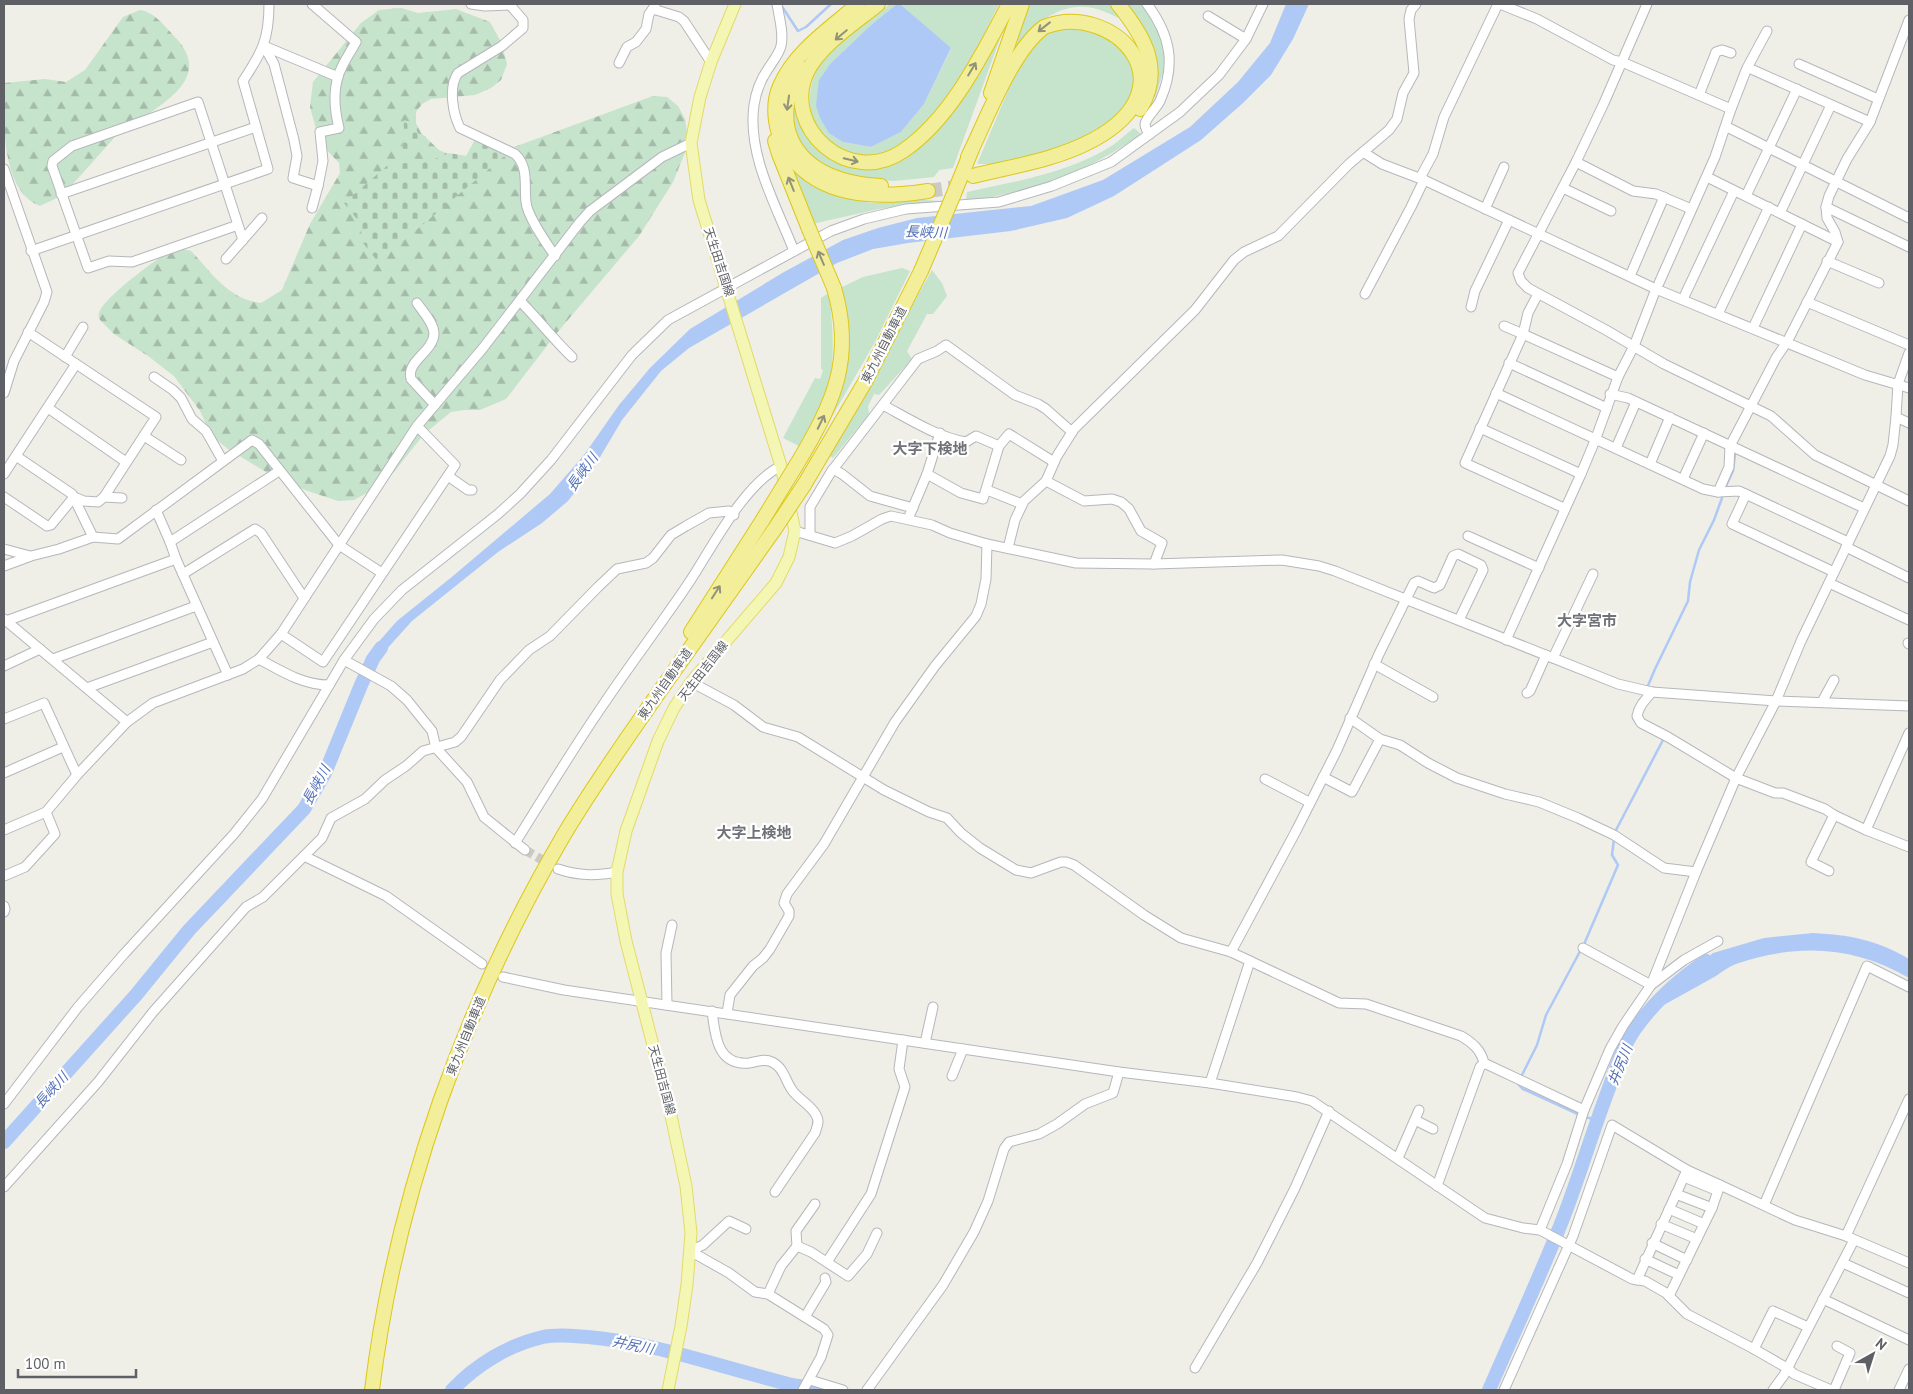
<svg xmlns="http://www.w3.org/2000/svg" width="1913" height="1394" font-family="'PT Sans','Noto Sans JP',sans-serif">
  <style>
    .green { fill: #c6e3cc }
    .forest { fill: url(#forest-firs) }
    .cemetery { fill: url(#cemetery-stones) }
    .water { fill: #afc9f6 }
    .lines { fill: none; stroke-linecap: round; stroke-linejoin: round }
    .stream { stroke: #afc9f6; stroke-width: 2.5 }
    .river { stroke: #afc9f6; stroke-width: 14 }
    .minor-tunnel { stroke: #cbcac6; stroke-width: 9; stroke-dasharray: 9 4.5; stroke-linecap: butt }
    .highway-tunnel { stroke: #cbcac6; stroke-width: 14; stroke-dasharray: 14 7; stroke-linecap: butt }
    .minor-casing { stroke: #b6b7bc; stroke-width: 11 }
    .major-casing { stroke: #e3da6b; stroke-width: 13 }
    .highway-casing { stroke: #ddc718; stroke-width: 16 }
    .minor { stroke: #fff; stroke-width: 9 }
    .major { stroke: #f4f7b3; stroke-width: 11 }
    .highway { stroke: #f2ee9a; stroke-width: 14 }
    .highway-bridge-casing { stroke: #ddc718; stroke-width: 16; stroke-linecap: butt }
    .highway-bridge { stroke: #f2ee9a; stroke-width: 14 }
    .oneway { stroke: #929278 }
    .labels { text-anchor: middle; stroke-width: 4.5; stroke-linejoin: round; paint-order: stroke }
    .street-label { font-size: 12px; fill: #5e6065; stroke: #fff }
    .water-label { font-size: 14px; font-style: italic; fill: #5370b8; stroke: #fff }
    .quarter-label { font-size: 15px; font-weight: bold; fill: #6f7177; stroke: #fff }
  </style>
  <defs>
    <pattern id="forest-firs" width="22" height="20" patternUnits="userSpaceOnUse" patternTransform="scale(1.25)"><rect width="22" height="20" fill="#c6e3cc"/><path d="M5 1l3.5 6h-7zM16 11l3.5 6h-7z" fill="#a4bba9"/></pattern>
    <pattern id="cemetery-stones" width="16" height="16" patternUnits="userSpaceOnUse" patternTransform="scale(1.25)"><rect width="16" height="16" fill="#c6e3cc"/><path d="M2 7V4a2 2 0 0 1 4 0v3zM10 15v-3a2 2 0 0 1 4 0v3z" fill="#a4bba9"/></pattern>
  </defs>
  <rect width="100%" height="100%" fill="#efeee7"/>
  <g class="green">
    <path d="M890 4H897L871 25 831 63 843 142 871 147 901 132 924 104 951 49 900 4H999C973 57 941 124 886 153 881 156 873 155 867 155 862 155 854 156 849 155 814 142 800 102 817 70 829 49 870 21 890 4Z"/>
    <path d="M1028 4H1109L1123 20C1114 16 1103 10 1093 8 1063 1 1033 23 1016 46L1017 37Z"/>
    <path d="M1125 4H1141C1158 29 1164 37 1167 68L1164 69 1155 98 1152 97 1155 91 1157 66Z"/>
    <polygon points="1109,28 1136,71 1134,90 1126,107 1092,136 1062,148 1025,158 994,164 977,164 1021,60 1050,29"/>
    <polygon points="1002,33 953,168 939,170 934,177 894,181 855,178 829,169 802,149 792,125 792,106 795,101 806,135 830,159 852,167 874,169 912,153 931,133"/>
    <path d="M1134 128 1141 134C1088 172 1031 194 966 200L967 192C1016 181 1070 173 1113 145 1120 140 1127 133 1134 128Z"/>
    <polygon points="791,169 799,176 823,190 870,203 924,200 940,201 879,209 812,224"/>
    <polygon points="902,268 910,271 875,342 819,439 842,381 838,289 863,277"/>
    <polygon points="932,270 942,283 947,296 933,314 927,314 907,351 912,359 879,395 874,394 868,406 869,414 833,458 828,455"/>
    <path d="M827 294 830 300C833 335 837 372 822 405 815 419 806 432 799 446L783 438 815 378 820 379 823 370 821 369V298Z"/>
  </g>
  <g class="forest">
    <path d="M401 8 418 13 456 9 490 22 501 42 507 64 501 80 491 88 475 95 431 99 422 104 416 112V123L421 133 439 150 448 154 484 158 653 96 667 97 678 106 685 119 687 132 686 150 673 182 639 236 556 334 506 399 480 410H464L451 412 424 434 394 472 372 490 354 500 338 501 305 490 266 472 228 449 212 436 200 411 174 376 148 356 114 334 100 320C99 318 98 315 99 313 102 299 156 259 169 252 176 249 184 248 191 251 212 273 228 299 261 303L282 290 310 224 340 173 339 163 322 145 316 129 310 107 313 82 361 23 379 10Z"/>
    <path d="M140 10C155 12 166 28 176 38 205 70 181 91 153 111 143 118 134 119 123 128L63 195 40 206C0 190 4 120 4 83L45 79 66 82 85 70 123 17Z"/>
  </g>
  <g class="cemetery">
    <path d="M404 120 413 123 419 135 426 136 424 142 415 150H403C401 144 404 142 404 137 405 131 403 126 404 120Z"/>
    <polygon points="476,138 508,153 378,262 363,243 360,224 357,219 344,203 388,165 432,160 449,153 466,156"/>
  </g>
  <g class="water">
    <polygon points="897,4 900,4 951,48 924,104 901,132 871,147 843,142 829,133 820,118 816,106 819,80 831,63 871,25"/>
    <polygon points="1286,4 1309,4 1293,39 1271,75 1243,103 1201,140 1114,196 1067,218 1011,231 908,243 873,249 837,263 689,348 661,371 622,420 593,469 568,501 542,523 498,552 412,621 376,661 365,666 374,647 397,621 453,576 550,494 584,455 619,405 650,368 690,329 784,272 843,240 878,228 917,218 1031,206 1103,180 1190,127 1238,82 1270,43"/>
    <path d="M1813 933C1851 935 1877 940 1909 959V978C1854 946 1800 943 1739 963 1731 965 1723 971 1716 976 1698 986 1680 996 1662 1006L1652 1005 1713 953 1764 938Z"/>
  </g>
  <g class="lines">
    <g class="stream">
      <polyline points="781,5 798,31 806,27 831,4"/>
      <polyline points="1726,486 1733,471 1735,454"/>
      <polyline points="1647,688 1655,669 1688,601 1690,582 1699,550 1714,520 1722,498"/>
      <polyline points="1634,714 1633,718 1637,724"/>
      <polyline points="1615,832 1664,738"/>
      <polyline points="1521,1077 1537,1045 1546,1015 1585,942 1618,865 1612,855 1614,839"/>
      <polyline points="1519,1082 1518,1084 1523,1089 1580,1115"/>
      <polyline points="1585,1117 1597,1120"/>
    </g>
    <g class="river">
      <polyline points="4,1142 136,995 189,930 304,809 325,773 361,685 373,659 381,648"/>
      <path d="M452 1390C476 1365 508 1345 543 1337 558 1334 573 1336 588 1337 646 1342 699 1360 755 1375 766 1378 777 1381 788 1384 800 1387 813 1387 826 1390"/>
      <path d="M1489 1390C1514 1332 1541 1275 1564 1216 1580 1174 1593 1130 1609 1088 1616 1068 1623 1046 1635 1029 1654 1002 1678 980 1706 961"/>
    </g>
    <polyline class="minor-tunnel" points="525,850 551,865"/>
    <polyline class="highway-tunnel" points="928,191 969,185"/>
    <defs>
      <g id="minor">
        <polyline points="471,4 485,6 510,5"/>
        <path d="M512 4 510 5 523 20V28L502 46 458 73C448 87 453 114 460 128L515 154C529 167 524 185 526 202 527 216 547 244 555 256"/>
        <path d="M777 4C779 17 784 33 781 46 779 54 773 61 768 69 761 79 756 92 754 105 747 155 776 205 794 251"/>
        <path d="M1147 4C1171 36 1176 65 1160 101 1156 109 1147 116 1145 124 1145 128 1147 131 1150 134"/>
        <polyline points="1500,4 1537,19 1613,60 1622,62 1731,109"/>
        <polyline points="1647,4 1604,103 1576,162 1518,273 1521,281 1528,288 1606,330 1664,364 1771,416 1815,455 1909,501"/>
        <polyline points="653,9 679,17 684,21 711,62"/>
        <polyline points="1208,16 1246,39"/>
        <polyline points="264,46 274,64 294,140 297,156 293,178 318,186"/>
        <polyline points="264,46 338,77"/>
        <polyline points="619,63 627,47 636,42 646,29 649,14 655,6"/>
        <polyline points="1799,64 1878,99"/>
        <polyline points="1751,69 1870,122"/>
        <polyline points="1699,95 1716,52 1722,50 1731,53"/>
        <polyline points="1729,128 1909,218"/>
        <polyline points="1363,152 1382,164 1424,180 1656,289 1865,375 1909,388"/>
        <polyline points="1576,162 1633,191 1656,194 1689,208"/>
        <polyline points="4,169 47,292 44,302 14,361 4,393"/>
        <polyline points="1420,178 1433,154 1444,117 1498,4"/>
        <polyline points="1711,179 1838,242"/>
        <polyline points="1563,188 1611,211"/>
        <polyline points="61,194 256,127"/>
        <polyline points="1746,196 1797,89"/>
        <polyline points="1826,207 1909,247"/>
        <path d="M312 208 318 186 323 161 320 132 339 128C335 112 333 93 338 77 341 65 350 53 356 42L312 4"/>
        <polyline points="1485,209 1504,167"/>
        <polyline points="1780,213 1831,105"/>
        <polyline points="238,225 132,262 109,261 88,268 52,166 53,161 72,146 198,102 243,240"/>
        <path d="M31 251 268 169 243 81C262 52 269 40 269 4"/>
        <polyline points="226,259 262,218"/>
        <polyline points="1827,261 1879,283"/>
        <polyline points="1630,276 1664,197"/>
        <polyline points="1659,283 1715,157 1731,109 1747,68 1767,31"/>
        <polyline points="1365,294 1411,207 1424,180"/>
        <polyline points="1683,299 1734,191"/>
        <path d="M520 301C538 319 553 339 572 357"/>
        <polyline points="1807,302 1909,345"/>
        <path d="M417 303C423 312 434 323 434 334 433 352 406 361 411 379L435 405"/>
        <polyline points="1471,307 1475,291 1509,220"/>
        <polyline points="1718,314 1769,207"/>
        <polyline points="1504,326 1523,334 1528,313 1538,294"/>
        <polyline points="1753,328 1802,224"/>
        <polyline points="28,332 156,417 104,497 98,502 84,501 74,497"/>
        <polyline points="65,357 83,327"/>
        <polyline points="1509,363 1607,408"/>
        <polyline points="154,377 173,390 181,398 192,419 206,431 223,461"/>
        <polyline points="1496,393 1703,489 1718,492 1739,491 1848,542"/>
        <polyline points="1610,394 1628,398 1864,508"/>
        <path d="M883 405C909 419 937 437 966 442L976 436 999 446"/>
        <polyline points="48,408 126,462"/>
        <polyline points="1896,417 1909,423"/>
        <polyline points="1480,428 1581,474"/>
        <polyline points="144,436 181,460"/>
        <polyline points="1616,448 1636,402"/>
        <polyline points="16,456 72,494 93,537"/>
        <polyline points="1650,464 1670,417"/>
        <polyline points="833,469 842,474 870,496 913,508"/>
        <polyline points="4,474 76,364"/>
        <polyline points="927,474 961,493 983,499 999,446 1009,434 1054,462"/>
        <polyline points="448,476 468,490 472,490"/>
        <polyline points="1683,479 1704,433"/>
        <polyline points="1046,481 1084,501 1112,499 1121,502 1129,509 1141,531 1162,543 1154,564"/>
        <polyline points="987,490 1022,504"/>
        <polyline points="1718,492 1729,467 1730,446 1776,358 1787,342 1838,242 1835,232 1827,218 1826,207 1829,196 1847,159 1870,122 1909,20"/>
        <polyline points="1746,494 1732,524 1834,572"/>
        <polyline points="4,497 47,526 51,525 74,497"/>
        <polyline points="104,497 122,498"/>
        <polyline points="1564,508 1465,463 1523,334 1618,377"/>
        <polyline points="156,510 170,542 176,559 228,675"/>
        <polyline points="908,519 927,474 940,433"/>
        <polyline points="795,531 835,543 852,536 882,519 891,516 932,525 950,533 987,544 1076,563 1154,564 1282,560 1319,566 1335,571 1618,684 1652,692 1776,701 1909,706"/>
        <polyline points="810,535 810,507 831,472 918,359 937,351 946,345 1015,395 1038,404 1046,409 1072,432"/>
        <polyline points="1468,536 1539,568"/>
        <polyline points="170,542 279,471"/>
        <polyline points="1846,547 1909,578"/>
        <polyline points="1008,548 1015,520 1024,501 1046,481 1057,456 1074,429 1195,310 1234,260 1244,252 1278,236 1349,164 1389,130 1397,119 1403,93 1414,73 1409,19 1411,10 1416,4"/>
        <polyline points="4,549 30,556"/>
        <polyline points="4,566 31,556 59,549 93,537 118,539 252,440 259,444 339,545 382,573"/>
        <polyline points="183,574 255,529 261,533 304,598"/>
        <polyline points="1829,583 1909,620"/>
        <polyline points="4,619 127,722"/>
        <polyline points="6,621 176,559"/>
        <polyline points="281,634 323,662 455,465 417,426"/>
        <polyline points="1506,640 1581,474 1596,438 1618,377 1634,346 1656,289"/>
        <polyline points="1908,643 1909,644"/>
        <polyline points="1553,658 1593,574"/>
        <polyline points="53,659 196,606"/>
        <path d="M259 659C281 671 303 685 329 685"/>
        <polyline points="344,660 391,686 407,700 432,731 436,748 467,782 484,817 525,850"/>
        <polyline points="1374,664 1433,697"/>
        <polyline points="4,666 40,649"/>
        <path d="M691 682 734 705 763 727 798 737 884 790 929 812 947 818 961 833 980 848 1016 870 1031 873 1061 862H1066L1074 865 1144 915 1181 938 1231 952 1339 1003 1366 1004 1461 1036C1473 1043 1481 1050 1484 1063L1584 1110"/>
        <polyline points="87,688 213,642"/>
        <path d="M1652 692C1645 700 1639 706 1637 716L1641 723 1668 737 1736 778 1775 793H1783L1825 809 1834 815 1866 830 1909 847"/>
        <polyline points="1527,693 1530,691 1546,655"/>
        <polyline points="1822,702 1834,680"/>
        <polyline points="1350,718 1380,739 1400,745 1428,763 1457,778 1505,794 1539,802 1578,818 1614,835 1664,868 1696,872"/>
        <polyline points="4,719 44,703 77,775"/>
        <polyline points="4,773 63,747"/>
        <polyline points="1323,777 1352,792 1380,739"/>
        <polyline points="1265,779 1309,802"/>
        <polyline points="4,830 46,812 77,775 127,722 153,703 243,669 259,659 281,634 417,426 483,348 580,222 590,211 662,157 691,143"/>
        <polyline points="1866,830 1909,733"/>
        <path d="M515 843C544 797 572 750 603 705 631 663 662 623 690 581 713 546 744 484 781 466"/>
        <polyline points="304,856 386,896 482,964"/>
        <path d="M558 869C579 876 596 876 617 872"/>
        <polyline points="1829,871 1811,862 1834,815"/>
        <polyline points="4,876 25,867 55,834 46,812"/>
        <polyline points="4,906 5,909 4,912"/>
        <polyline points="1583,948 1651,985 1684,960 1718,941"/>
        <polyline points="1231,952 1296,831 1337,750 1379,654 1414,583 1418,581 1434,588 1440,585 1453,556 1458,554 1481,565 1483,570 1459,620"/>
        <polyline points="503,977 564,990 1119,1072 1210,1083 1297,1097 1312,1101 1485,1218 1523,1228 1540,1230 1632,1279 1645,1281 1666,1293 1687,1314 1754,1349 1787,1368 1794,1374 1831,1390"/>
        <polyline points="667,1005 666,953 672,925"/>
        <path d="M712 1011C715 1035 717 1066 749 1063 757 1062 764 1058 772 1062 784 1068 785 1080 792 1090 798 1099 811 1105 816 1115 820 1121 817 1127 815 1133L775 1192"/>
        <polyline points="727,1013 730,995 753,966 763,958 770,949 789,916 789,911 784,903 787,894 824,844 895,722 935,666 976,616 981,604 986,579 987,544"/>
        <polyline points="925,1043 933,1007"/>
        <polyline points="952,1076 963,1049"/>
        <polyline points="1210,1083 1250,961"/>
        <polyline points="4,1104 78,1007 124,954 234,834 262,799 344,660 374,619 402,590 498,514 520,494 551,460 632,355 668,320 831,231 864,219 906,209 999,202 1052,186 1111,162 1180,112 1219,75 1246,39 1263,4"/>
        <polyline points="1415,1120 1433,1129"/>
        <polyline points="1398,1158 1419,1110"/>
        <polyline points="1684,1177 1718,1191"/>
        <polyline points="1437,1186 1480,1067 1484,1063"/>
        <polyline points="4,1187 98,1082 153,1012 246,907 263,897 322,838 331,818 365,799 385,780 406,766 423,751 455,742 461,737 500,680 529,650 550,636 598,587 617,569 646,563 653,558 671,535 686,526 709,513 729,511 734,515"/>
        <polyline points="1676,1194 1712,1208"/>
        <polyline points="1764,1205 1867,966 1909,987"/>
        <polyline points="1669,1209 1704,1224"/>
        <polyline points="1661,1224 1697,1239"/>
        <polyline points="1540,1230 1567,1164 1584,1110 1610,1049 1623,1026 1651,985 1696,872 1736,778 1776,701 1801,641 1890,456 1893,445 1896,417 1898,384 1909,353"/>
        <polyline points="1846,1236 1909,1099"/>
        <polyline points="1652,1243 1687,1260"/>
        <polyline points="797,1246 796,1231 815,1204"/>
        <polyline points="690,1251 729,1273 755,1292 768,1294 824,1329 828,1335 821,1357 803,1390"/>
        <polyline points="690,1251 703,1245 729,1221 746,1229"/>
        <polyline points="1645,1259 1679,1275"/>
        <polyline points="827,1262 871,1194 905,1087 899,1069 903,1040"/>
        <polyline points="1843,1263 1909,1293"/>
        <polyline points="1637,1280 1687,1170"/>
        <polyline points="768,1294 781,1266 797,1246 811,1252 848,1276 867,1254 877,1233"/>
        <polyline points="1669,1296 1712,1208 1720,1185"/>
        <polyline points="1823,1299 1909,1340"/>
        <polyline points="805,1317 826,1282 825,1278"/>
        <polyline points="1754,1349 1773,1311 1808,1327"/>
        <polyline points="1195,1368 1257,1263 1295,1188 1329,1111"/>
        <polyline points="810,1380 843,1390"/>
        <polyline points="867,1390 943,1285 974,1232 988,1201 1004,1149 1009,1142 1039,1134 1057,1124 1085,1104 1113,1093 1119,1072"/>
        <polyline points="1504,1390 1573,1236 1612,1125 1687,1170 1720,1185 1795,1220 1846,1236 1909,1263"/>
        <polyline points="1773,1390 1784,1375 1854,1240"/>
        <polyline points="1834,1390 1850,1353 1837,1346"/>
        <polyline points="1899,1390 1909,1369"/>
      </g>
      <polyline id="major" points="668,1390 681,1326 687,1285 691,1233 686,1186 670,1111 626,941 617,894 617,872 626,831 658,741 674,708 691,682 776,583 789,557 795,531 781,466 699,200 691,143 700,97 711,62 735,4"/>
      <g id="highway">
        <path d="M858 4C831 28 795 51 780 86 773 102 774 117 779 134 782 145 788 155 796 163 830 199 883 198 928 191"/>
        <path d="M878 4C855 23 820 45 807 72 781 128 849 188 903 151 951 119 983 53 1009 4"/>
        <path d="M1118 4C1144 36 1164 69 1140 109"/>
        <path d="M804 69C781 96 779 134 806 160 825 178 855 185 881 186"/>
        <polyline points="991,93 1022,4"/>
        <polyline points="775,141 779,154 809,229"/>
        <path d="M968 157C987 119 1011 52 1044 27 1112 0 1195 85 1093 140 1056 160 1013 166 973 176"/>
        <polyline points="953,196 972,149"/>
        <path d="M797 464C833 404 855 359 834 288"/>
        <polyline points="804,485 865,382 921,271"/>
        <polyline points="691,632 762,521"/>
        <path d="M372 1390C396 1194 465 1003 565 833 595 783 629 735 662 688 699 636 736 583 774 530"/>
      </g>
    </defs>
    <use href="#minor" class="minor-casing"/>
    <use href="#major" class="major-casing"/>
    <use href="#highway" class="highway-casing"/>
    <use href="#minor" class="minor"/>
    <use href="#major" class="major"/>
    <use href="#highway" class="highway"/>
    <defs>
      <g id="highway-bridge">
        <polyline points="809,229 834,288"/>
        <polyline points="921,271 953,196"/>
        <polyline points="762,521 797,464"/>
        <polyline points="774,530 804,485"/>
      </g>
    </defs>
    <use href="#highway-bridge" class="highway-bridge-casing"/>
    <use href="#highway-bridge" class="highway-bridge"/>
  </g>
  <defs><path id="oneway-shaft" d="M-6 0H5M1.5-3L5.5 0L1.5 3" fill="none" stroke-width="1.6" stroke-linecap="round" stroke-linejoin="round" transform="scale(1.25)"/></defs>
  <g class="oneway">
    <use href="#oneway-shaft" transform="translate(1044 27) rotate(142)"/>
    <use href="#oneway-shaft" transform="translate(841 35) rotate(140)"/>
    <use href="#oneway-shaft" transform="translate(972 69) rotate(-59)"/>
    <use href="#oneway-shaft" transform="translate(788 103) rotate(98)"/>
    <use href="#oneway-shaft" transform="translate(851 160) rotate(14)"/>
    <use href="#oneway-shaft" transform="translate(791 184) rotate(-112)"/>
    <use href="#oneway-shaft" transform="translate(821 258) rotate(-113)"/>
    <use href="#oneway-shaft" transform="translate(821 422) rotate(-64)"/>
    <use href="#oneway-shaft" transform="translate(716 592) rotate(-57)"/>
  </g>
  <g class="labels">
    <g class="street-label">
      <text transform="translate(719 262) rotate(72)" y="4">天生田吉国線</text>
      <text transform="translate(884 345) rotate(-63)" y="4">東九州自動車道</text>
      <text transform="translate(703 671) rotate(-52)" y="4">天生田吉国線</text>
      <text transform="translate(665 684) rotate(-55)" y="4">東九州自動車道</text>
      <text transform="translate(466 1036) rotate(-68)" y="4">東九州自動車道</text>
      <text transform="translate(662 1080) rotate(75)" y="4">天生田吉国線</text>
    </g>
    <g class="water-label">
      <text transform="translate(926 232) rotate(2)" y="5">長峡川</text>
      <text transform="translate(582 472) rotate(-54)" y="5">長峡川</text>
      <text transform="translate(316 785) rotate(-61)" y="5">長峡川</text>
      <text transform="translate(1620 1065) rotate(-68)" y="5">井尻川</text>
      <text transform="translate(51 1090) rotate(-48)" y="5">長峡川</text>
      <text transform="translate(633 1345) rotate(12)" y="5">井尻川</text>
    </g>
    <g class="quarter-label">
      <text x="930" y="454">大字下検地</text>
      <text x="1587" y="626">大字宮市</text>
      <text x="754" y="838">大字上検地</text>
    </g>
  </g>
  <rect width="1913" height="1394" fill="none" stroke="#5e6065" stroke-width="10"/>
  <g transform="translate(1873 1354) rotate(39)" stroke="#ffffff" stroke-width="4" paint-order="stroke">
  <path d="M0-4L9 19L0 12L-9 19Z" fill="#5e6065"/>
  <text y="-8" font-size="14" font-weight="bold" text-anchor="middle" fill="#5e6065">N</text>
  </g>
  <path d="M18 1369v8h118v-8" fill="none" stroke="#5e6065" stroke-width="2.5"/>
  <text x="25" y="1369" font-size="15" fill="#5e6065" stroke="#ffffff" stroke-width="4" paint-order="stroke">100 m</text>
</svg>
